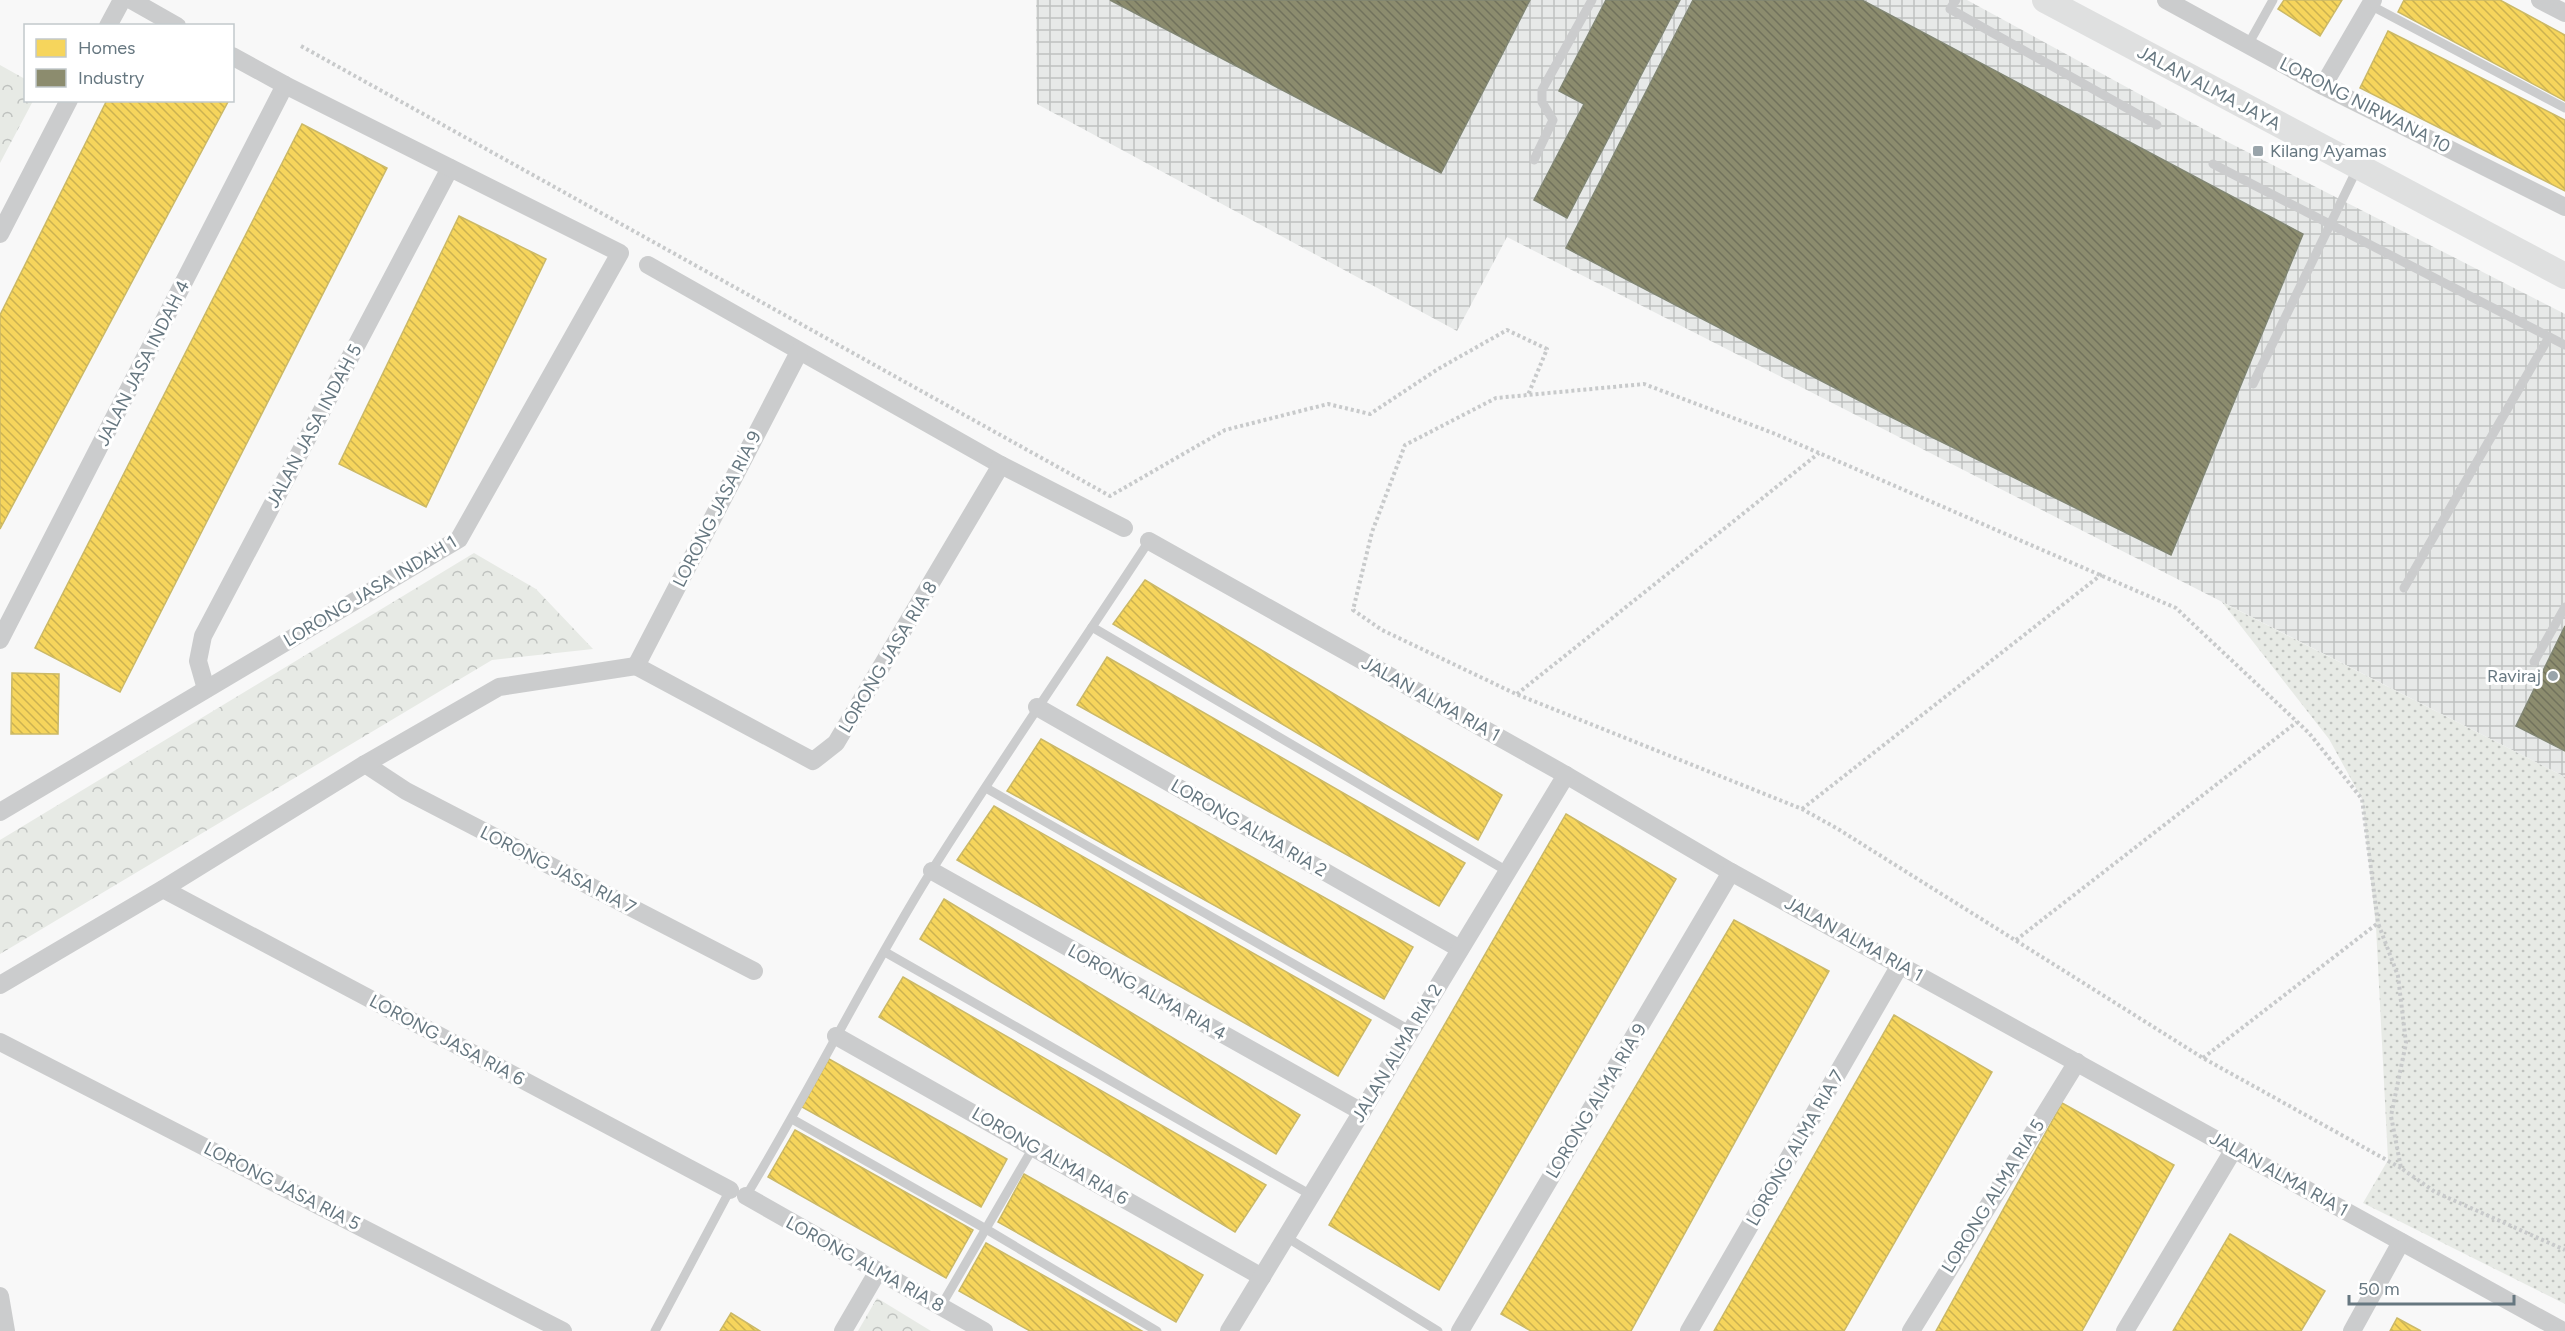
<svg xmlns="http://www.w3.org/2000/svg" width="2565" height="1331" font-family="Figtree,sans-serif">
  <style>
    .industrial { fill: url(#industrial-grid) }
    .grass { fill: url(#grass-dots) }
    .park { fill: url(#park-crowns) }
    .homes { fill: url(#homes-back-hatch); stroke: #cbb967; stroke-width: 1.5 }
    .industry { fill: url(#industry-back-hatch); stroke: #818673; stroke-width: 1.5 }
    .lines { fill: none; stroke-linecap: round; stroke-linejoin: round }
    .path { stroke: #c8cacb; stroke-width: 4; stroke-dasharray: 3 3; stroke-linecap: butt }
    .lane { stroke: #cbcccd; stroke-width: 9 }
    .street { stroke: #cbcccd; stroke-width: 18 }
    .secondary { stroke: #dfe0e0; stroke-width: 26 }
    .poi-dot { fill: #99a4aa; stroke: #fff; stroke-width: 2 }
    .labels { text-anchor: middle; stroke-width: 6; stroke-linejoin: round; paint-order: stroke }
    .street-label { font-size: 18px; fill: #667780; stroke: #fff }
    .poi-label { font-size: 18px; fill: #667780; stroke: #fff; text-anchor: start }
  </style>
  <defs>
    <pattern id="industrial-grid" width="8" height="8" patternUnits="userSpaceOnUse" patternTransform="scale(1.5)"><rect width="8" height="8" fill="#e7e9e8"/><path d="M0 4h8M4 0v8" fill="none" stroke="#bfc2c1"/></pattern>
    <pattern id="grass-dots" width="8" height="8" patternUnits="userSpaceOnUse" patternTransform="scale(1.5)"><rect width="8" height="8" fill="#e7eae5"/><path d="M2 2h.1M6 6h.1" fill="none" stroke="#bfc2bf" stroke-width="1.8" stroke-linecap="round"/></pattern>
    <pattern id="park-crowns" width="20" height="18" patternUnits="userSpaceOnUse" patternTransform="scale(1.5)"><rect width="20" height="18" fill="#e7eae5"/><path d="M2 6a3 3 0 1 1 6 0M12 15a3 3 0 1 1 6 0" fill="none" stroke="#bfc2bf"/></pattern>
    <pattern id="homes-back-hatch" width="6" height="6" patternUnits="userSpaceOnUse" patternTransform="scale(1.5)"><rect width="6" height="6" fill="#f6d55c"/><path d="M-1 5l2 2M0 0l6 6M5-1l2 2" fill="none" stroke="#cbb251"/></pattern>
    <pattern id="industry-back-hatch" width="6" height="6" patternUnits="userSpaceOnUse" patternTransform="scale(1.5)"><rect width="6" height="6" fill="#8c8c6e"/><path d="M-1 5l2 2M0 0l6 6M5-1l2 2" fill="none" stroke="#71725c"/></pattern>
  </defs>
  <rect width="100%" height="100%" fill="#f8f8f8"/>
  <polygon class="industrial" points="1036,0 1967,0 2218,137 2565,314 2565,777 1507,237 1457,331 1037,104"/>
  <polygon class="grass" points="2222,602 2565,777 2565,1304 2363,1203 2388,1160 2376,927 2362,799 2329,739"/>
  <g class="park">
    <polygon points="0,65 25,79 26,100 33,101 0,163"/>
    <polygon points="474,553 536,589 593,649 492,660 0,954 0,840"/>
    <polygon points="877,1298 931,1331 858,1331"/>
  </g>
  <g class="homes">
    <polygon points="2284,0 2342,0 2320,36 2278,9"/>
    <polygon points="2404,0 2500,0 2565,35 2565,101 2398,12"/>
    <polygon points="2388,31 2565,120 2565,191 2360,88"/>
    <polygon points="107,100 229,100 0,529 0,315"/>
    <polygon points="302,124 387,168 120,692 35,648"/>
    <polygon points="459,216 546,259 426,507 339,464"/>
    <polygon points="1145,580 1502,795 1478,840 1113,624"/>
    <polygon points="1107,657 1465,863 1439,906 1077,705"/>
    <polygon points="12,673 59,674 58,734 11,734"/>
    <polygon points="1041,739 1413,947 1384,999 1007,791"/>
    <polygon points="994,806 1371,1020 1338,1076 957,860"/>
    <polygon points="1566,814 1676,879 1439,1290 1329,1225"/>
    <polygon points="944,899 1300,1115 1276,1154 920,939"/>
    <polygon points="1734,920 1829,971 1631,1331 1531,1331 1501,1314"/>
    <polygon points="903,977 1266,1185 1235,1232 879,1017"/>
    <polygon points="1894,1015 1992,1072 1844,1331 1714,1331"/>
    <polygon points="829,1059 1007,1159 981,1207 802,1107"/>
    <polygon points="2062,1103 2174,1165 2082,1331 1936,1331"/>
    <polygon points="795,1130 973,1230 946,1278 768,1177"/>
    <polygon points="1024,1174 1203,1275 1176,1322 998,1222"/>
    <polygon points="2230,1234 2325,1291 2301,1331 2173,1331"/>
    <polygon points="986,1243 1142,1331 1030,1331 959,1291"/>
    <polygon points="731,1313 760,1331 720,1331"/>
    <polygon points="2397,1318 2421,1331 2390,1331"/>
  </g>
  <g class="industry">
    <polygon points="1110,0 1530,0 1441,173"/>
    <polygon points="1606,0 1680,0 1567,218 1534,200 1584,104 1559,91"/>
    <polygon points="1693,0 1862,0 2303,234 2171,555 1887,415 1566,248"/>
    <polygon points="2565,626 2565,751 2516,726"/>
  </g>
  <g class="lines">
    <g class="path">
      <polyline points="301,46 1110,496 1225,430 1328,404 1370,414 1438,369 1507,330 1547,349 1528,395"/>
      <polyline points="1517,694 1819,453"/>
      <polyline points="1802,809 2102,574"/>
      <polyline points="2016,940 2297,722"/>
      <polyline points="2203,1058 2378,923"/>
      <polyline points="2401,1168 2203,1058 1838,829 1802,809 1516,694 1382,630 1353,610 1372,532 1405,445 1496,398 1644,384 1773,433 2176,608 2309,733 2362,799 2378,923 2398,976 2406,1043 2391,1116 2401,1168 2435,1192 2565,1250"/>
    </g>
    <g class="lane">
      <polyline points="1956,0 1950,9 2157,125"/>
      <polyline points="2370,5 2565,108"/>
      <polyline points="2249,43 2273,0"/>
      <polyline points="1534,160 1553,120 1542,102 1542,90 1592,0"/>
      <polyline points="2213,164 2565,345"/>
      <polyline points="2253,384 2357,169"/>
      <polyline points="2404,588 2549,337"/>
      <polyline points="1092,627 1507,871"/>
      <polyline points="2534,662 2565,607"/>
      <polyline points="986,788 1411,1031"/>
      <polyline points="885,952 1311,1195"/>
      <polyline points="792,1119 986,1229 1157,1331"/>
      <path d="M746 1196C811 1089 866 976 932 870 1002 759 1077 651 1149 541"/>
      <polyline points="1286,1237 1438,1331"/>
      <polyline points="941,1306 1034,1146"/>
      <polyline points="655,1331 730,1190"/>
    </g>
    <g class="street">
      <polyline points="131,0 177,26"/>
      <polyline points="2166,0 2323,86 2565,207"/>
      <polyline points="2540,0 2565,13"/>
      <polyline points="108,26 122,0"/>
      <polyline points="2323,86 2373,0"/>
      <polyline points="0,234 69,100"/>
      <polyline points="648,265 1001,465 1124,528"/>
      <polyline points="1149,541 1566,775 1731,872 2563,1331"/>
      <polyline points="0,640 285,85"/>
      <polyline points="636,666 813,761 836,743 1001,465"/>
      <polyline points="636,666 799,352"/>
      <polyline points="206,689 198,661 203,636 450,168"/>
      <polyline points="1037,707 1460,949"/>
      <polyline points="365,764 406,791 754,971"/>
      <polyline points="0,812 459,539 620,253 285,85 232,56"/>
      <polyline points="932,871 1362,1112"/>
      <polyline points="163,889 730,1190"/>
      <polyline points="0,985 163,889 365,764 499,687 636,666"/>
      <polyline points="836,1036 1262,1277"/>
      <polyline points="0,1042 563,1331"/>
      <polyline points="746,1196 984,1331"/>
      <polyline points="0,1296 6,1331"/>
      <polyline points="843,1331 878,1271"/>
      <polyline points="1229,1331 1566,775"/>
      <polyline points="1460,1331 1731,872"/>
      <polyline points="1689,1331 1900,965"/>
      <polyline points="1911,1331 2077,1062"/>
      <polyline points="2125,1331 2234,1149"/>
      <polyline points="2352,1331 2401,1242"/>
    </g>
    <polyline class="secondary" points="2045,0 2565,276"/>
  </g>
  <g class="poi-dot">
    <rect x="2252" y="145" width="12" height="12" rx="3"/>
    <circle cx="2553" cy="676" r="6"/>
  </g>
  <g class="labels">
    <g class="street-label">
      <text transform="translate(2209 88) rotate(28)" y="6">JALAN ALMA JAYA</text>
      <text transform="translate(2365 105) rotate(27)" y="6">LORONG NIRWANA 10</text>
      <text transform="translate(143 363) rotate(-63)" y="6">JALAN JASA INDAH 4</text>
      <text transform="translate(314 426) rotate(-62)" y="6">JALAN JASA INDAH 5</text>
      <text transform="translate(717 509) rotate(-63)" y="6">LORONG JASA RIA 9</text>
      <text transform="translate(370 591) rotate(-31)" y="6">LORONG JASA INDAH 1</text>
      <text transform="translate(888 657) rotate(-59)" y="6">LORONG JASA RIA 8</text>
      <text transform="translate(1431 699) rotate(29)" y="6">JALAN ALMA RIA 1</text>
      <text transform="translate(1249 828) rotate(30)" y="6">LORONG ALMA RIA 2</text>
      <text transform="translate(558 870) rotate(27)" y="6">LORONG JASA RIA 7</text>
      <text transform="translate(1854 939) rotate(29)" y="6">JALAN ALMA RIA 1</text>
      <text transform="translate(1147 992) rotate(29)" y="6">LORONG ALMA RIA 4</text>
      <text transform="translate(447 1040) rotate(28)" y="6">LORONG JASA RIA 6</text>
      <text transform="translate(1397 1053) rotate(-59)" y="6">JALAN ALMA RIA 2</text>
      <text transform="translate(1596 1101) rotate(-59)" y="6">LORONG ALMA RIA 9</text>
      <text transform="translate(1795 1148) rotate(-60)" y="6">LORONG ALMA RIA 7</text>
      <text transform="translate(1050 1156) rotate(30)" y="6">LORONG ALMA RIA 6</text>
      <text transform="translate(2279 1174) rotate(29)" y="6">JALAN ALMA RIA 1</text>
      <text transform="translate(282 1186) rotate(27)" y="6">LORONG JASA RIA 5</text>
      <text transform="translate(1993 1196) rotate(-58)" y="6">LORONG ALMA RIA 5</text>
      <text transform="translate(865 1264) rotate(29)" y="6">LORONG ALMA RIA 8</text>
    </g>
    <g class="poi-label">
      <text x="2270" y="157">Kilang Ayamas</text>
      <text x="2541" y="682" text-anchor="end">Raviraj</text>
    </g>
  </g>
  <rect x="24" y="24" width="210" height="78" fill="#ffffff" stroke="#c2c9cc" stroke-width="1.5"/>
  <rect x="36" y="39" width="30" height="18" fill="#f6d55c" stroke="#c2c9cc" stroke-width="1.5"/>
  <text x="78" y="54" font-size="18" fill="#667780">Homes</text>
  <rect x="36" y="69" width="30" height="18" fill="#8c8c6e" stroke="#c2c9cc" stroke-width="1.5"/>
  <text x="78" y="84" font-size="18" fill="#667780">Industry</text>
  <path d="M2349 1295v9h165v-9" fill="none" stroke="#667780" stroke-width="3"/>
  <text x="2358" y="1295" font-size="18" fill="#667780" stroke="#ffffff" stroke-width="4.5" paint-order="stroke">50 m</text>
</svg>
